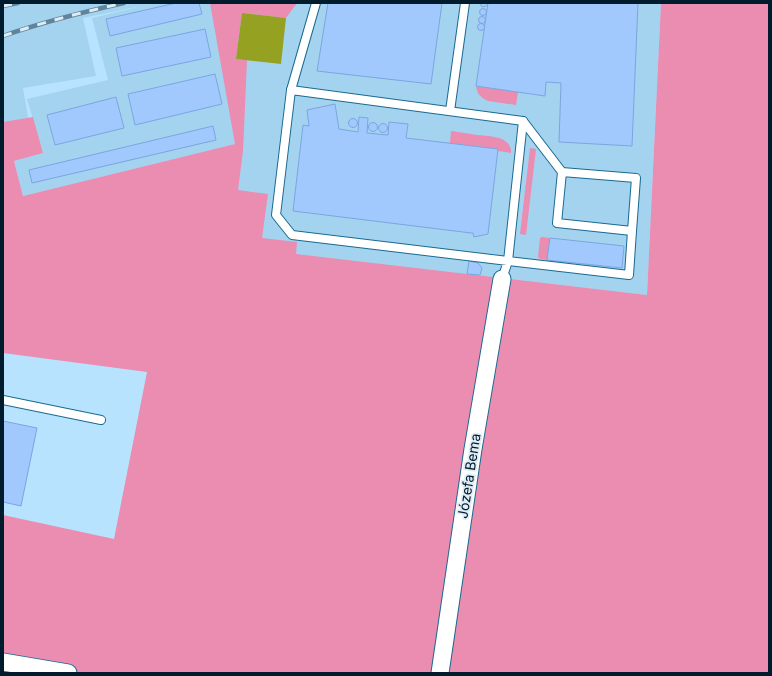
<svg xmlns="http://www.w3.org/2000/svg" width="772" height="676" font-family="Inter,sans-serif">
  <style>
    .built { fill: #a4d3f0 }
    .green { fill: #eb8cb1 }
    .water { fill: #95a221 }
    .building { fill: #a1c9fe; stroke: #7aa6df }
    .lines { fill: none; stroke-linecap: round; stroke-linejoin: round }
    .service-casing { stroke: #186a91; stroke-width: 10 }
    .minor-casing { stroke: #186a91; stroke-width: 19 }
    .service { stroke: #fff; stroke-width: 8 }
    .minor { stroke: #fff; stroke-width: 17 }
    .rail-casing { stroke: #61849a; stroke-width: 4.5 }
    .rail { stroke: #deecf5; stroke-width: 3; stroke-dasharray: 9; stroke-linecap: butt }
    .labels { text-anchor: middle; stroke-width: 3.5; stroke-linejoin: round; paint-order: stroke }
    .street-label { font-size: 14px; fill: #001b2b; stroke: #deecf5 }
  </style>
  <rect width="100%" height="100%" fill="#b8e3fe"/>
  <polygon class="built" points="3,3 661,3 647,295 229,247 235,144 23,196 14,161 43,153 27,99 108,80 92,18 142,6 83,18 96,76 23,88 29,123 3,129"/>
  <g class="green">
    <polygon points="210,3 297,3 286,18 242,13 236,59 247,60 243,151 238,190 268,194 262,238 297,242 296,254 647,295 661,3 769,3 769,673 3,673 3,515 114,539 147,372 3,353 3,122 33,117 43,153 14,161 23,196 235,144"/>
    <path d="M476 86 518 92 516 105 488 101C481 98 477 94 476 86Z"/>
    <path d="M451 131C460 132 469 134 477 135 489 136 512 136 511 153L498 151V149L450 143Z"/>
    <polygon points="530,148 536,149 526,235 520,234"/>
    <polygon points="542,237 550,238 547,260 540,259 538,257 540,238"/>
  </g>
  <polygon class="water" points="242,13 286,18 281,64 236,59"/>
  <g class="building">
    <polygon points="176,3 199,3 202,14 110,36 106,19"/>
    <polygon points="328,3 442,3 431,84 317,71"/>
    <polygon points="481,3 487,3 488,4 486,6 483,7 481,6"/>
    <polygon points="488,3 638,3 632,146 559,142 561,83 546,82 545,96 476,86"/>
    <circle cx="483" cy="12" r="3.5"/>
    <circle cx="482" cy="20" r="3.5"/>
    <circle cx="481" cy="27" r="3.5"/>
    <polygon points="205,29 211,57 122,76 116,48"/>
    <polygon points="215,74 222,104 135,125 128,94"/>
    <polygon points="116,97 124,128 55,145 47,115"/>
    <polygon points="335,104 339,129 358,132 359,117 368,118 367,133 388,135 389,122 408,124 406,138 498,149 488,234 474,237 473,233 471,233 293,211 303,125 309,126 307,110"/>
    <circle cx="353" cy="123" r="4.5"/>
    <circle cx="373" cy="127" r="4.5"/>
    <circle cx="383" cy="128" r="4.5"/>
    <polygon points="213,126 216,140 32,183 29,170"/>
    <polygon points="550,238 624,246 622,268 547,260"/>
    <polygon points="469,261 478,263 482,268 480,275 467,274"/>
    <polygon points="3,421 37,428 21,506 3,502"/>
  </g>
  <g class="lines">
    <defs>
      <g id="service">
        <polyline points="291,90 316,3"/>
        <polyline points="450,111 465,3"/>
        <polyline points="523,121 508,261 629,275 632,231"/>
        <polyline points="502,279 508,261 292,235 276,215 291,90 523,121 562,172 557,223 632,231 636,178 562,172"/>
        <polyline points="3,400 101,420"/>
      </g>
      <g id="minor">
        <polyline points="3,662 68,673"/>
        <polyline points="440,673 473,449 502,279"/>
      </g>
    </defs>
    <use href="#service" class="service-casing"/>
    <use href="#minor" class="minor-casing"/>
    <use href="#service" class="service"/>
    <use href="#minor" class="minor"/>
    <defs>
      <g id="rail">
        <polyline points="3,6 18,3"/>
        <path d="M3 36C43 22 83 12 124 3"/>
      </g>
    </defs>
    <use href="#rail" class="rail-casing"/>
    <use href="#rail" class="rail"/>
  </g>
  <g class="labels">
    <g class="street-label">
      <text transform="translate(469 476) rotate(-81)" y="5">Józefa Bema</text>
    </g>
  </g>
  <rect width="772" height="676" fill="none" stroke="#001b2b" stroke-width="8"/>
</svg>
